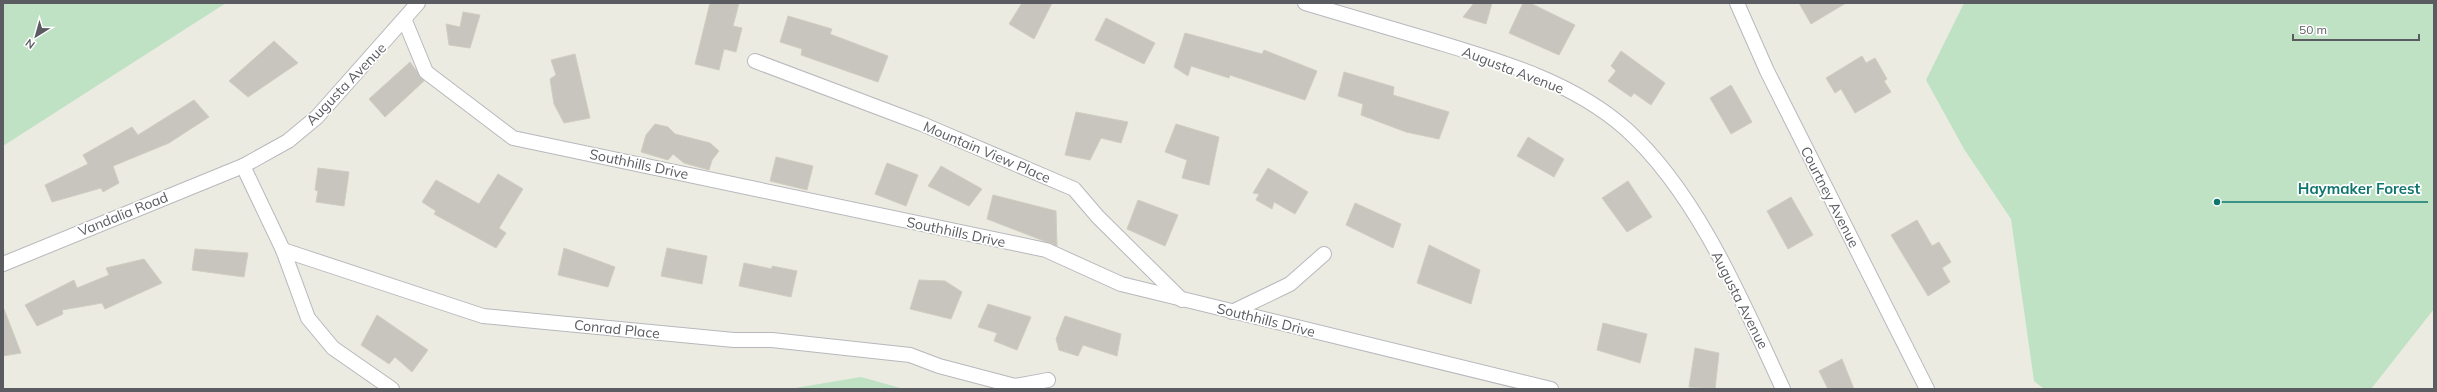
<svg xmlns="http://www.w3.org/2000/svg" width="2437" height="392" font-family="Mulish,sans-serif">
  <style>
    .green { fill: #bfe2c4 }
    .building { fill: #c7c5be; stroke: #d0cdc0 }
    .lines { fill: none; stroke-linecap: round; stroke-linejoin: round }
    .minor-casing { stroke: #b7b8bd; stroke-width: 16 }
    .minor { stroke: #fff; stroke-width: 14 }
    .labels { text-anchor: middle; stroke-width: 3.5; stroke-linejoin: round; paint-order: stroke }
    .street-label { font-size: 14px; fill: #5a5c61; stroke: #fff }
    .leader { fill: none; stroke: #0f766e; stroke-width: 1.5 }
    .callout-dot { fill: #0f766e; stroke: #fff; stroke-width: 1.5 }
    .callout-label { font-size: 15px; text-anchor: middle; font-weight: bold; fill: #0f766e; stroke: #fff; stroke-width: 3.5; stroke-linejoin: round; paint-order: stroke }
  </style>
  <rect width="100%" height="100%" fill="#ecebe1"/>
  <g class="green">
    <polygon points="3,3 226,3 3,146"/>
    <polygon points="1964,3 2434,3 2434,309 2371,389 2044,389 2034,381 2011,219 1964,149 1926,80"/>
    <polygon points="861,377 904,389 789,389"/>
  </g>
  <g class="building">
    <polygon points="710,3 739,3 733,26 742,28 736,52 724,49 719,70 695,64"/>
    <polygon points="1022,3 1052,3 1034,39 1009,24"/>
    <polygon points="1474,3 1492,3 1486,24 1463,17"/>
    <polygon points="1523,3 1530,3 1575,25 1559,55 1509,33"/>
    <polygon points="1799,3 1846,3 1811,24"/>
    <polygon points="463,12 480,15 470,48 449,45 446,24 460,27"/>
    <polygon points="788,16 832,29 830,34 888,56 878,82 801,55 802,49 780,42"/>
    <polygon points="1106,18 1155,43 1144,64 1095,40"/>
    <polygon points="1185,33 1262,54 1264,50 1317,71 1305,100 1230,75 1229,78 1191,66 1188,76 1174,67"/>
    <polygon points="274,41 298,63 248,97 229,81"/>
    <polygon points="1621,51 1665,83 1651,105 1634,93 1631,97 1608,81 1616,71 1611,66"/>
    <polygon points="575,54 590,118 564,123 554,104 550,79 556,75 551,60"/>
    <polygon points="1862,56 1866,63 1875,58 1887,79 1884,81 1891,92 1855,113 1841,89 1835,93 1826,78"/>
    <polygon points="410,62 424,81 385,117 369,99"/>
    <polygon points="1344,72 1394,87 1393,95 1449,112 1439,139 1406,132 1361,115 1363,104 1338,96"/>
    <polygon points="1731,85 1752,122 1731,134 1710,98"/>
    <polygon points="194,100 209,117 169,143 113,166 119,183 103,192 101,188 52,202 45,185 88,164 83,155 132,127 138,135"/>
    <polygon points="1076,112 1128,122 1121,143 1101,138 1090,160 1065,155"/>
    <polygon points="655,124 668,127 675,134 710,143 719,151 712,160 709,170 684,163 673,154 668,160 641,152 646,135"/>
    <polygon points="1176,124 1219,137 1209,185 1182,178 1187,160 1165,152"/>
    <polygon points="1528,137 1564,159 1554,177 1517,156"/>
    <polygon points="776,157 813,166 807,190 770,181"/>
    <polygon points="887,163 918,175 906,206 875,194"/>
    <polygon points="941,166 982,189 969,206 928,186"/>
    <polygon points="318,168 349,172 344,206 316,202 318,191 315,190"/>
    <polygon points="1268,168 1308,192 1295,214 1274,202 1272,209 1256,200 1259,194 1253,193"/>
    <polygon points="498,174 523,189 499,228 506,233 496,248 434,214 436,211 422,202 436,180 479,204"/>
    <polygon points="1628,181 1652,217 1627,232 1602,198"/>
    <polygon points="993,195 1056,211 1057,246 987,219"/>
    <polygon points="1791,197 1813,235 1788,249 1767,211"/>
    <polygon points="1138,200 1178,215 1165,246 1127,229"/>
    <polygon points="1355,203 1401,224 1393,248 1346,225"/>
    <polygon points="1917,220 1932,246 1939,242 1951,262 1942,268 1950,282 1928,296 1891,235"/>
    <polygon points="1429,245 1480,270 1471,304 1417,283"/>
    <polygon points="564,248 615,267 608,287 558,275"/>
    <polygon points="667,248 707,256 702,284 661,276"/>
    <polygon points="195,249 248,253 244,277 192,270"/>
    <polygon points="144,259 162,283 105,309 102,303 62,310 63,314 37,326 25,305 74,280 77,288 109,275 106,268"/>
    <polygon points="744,263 772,269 772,266 797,271 791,297 739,286"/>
    <polygon points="919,280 945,281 962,292 951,319 910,309"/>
    <polygon points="988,304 1031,317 1017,350 994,341 997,333 978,327"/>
    <polygon points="3,309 4,309 21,353 3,356"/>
    <polygon points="377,315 428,350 412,372 395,357 389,364 361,345"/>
    <polygon points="1065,316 1121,334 1117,356 1083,345 1078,356 1059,350 1056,339"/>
    <polygon points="1603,323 1647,334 1640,363 1597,350"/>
    <polygon points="1695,348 1719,353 1715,389 1689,387"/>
    <polygon points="1842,359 1854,389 1828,389 1819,371"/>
  </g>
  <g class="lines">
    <defs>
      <g id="minor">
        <path d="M1305 3C1349 16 1393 29 1437 42 1503 62 1573 82 1626 129 1698 194 1743 303 1783 389"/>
        <polyline points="1737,3 1767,71 1927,389"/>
        <polyline points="405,21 426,72 513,138 1046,250 1121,284 1551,389"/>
        <polyline points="755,61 922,124 1074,189 1098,217 1182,300"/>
        <polyline points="243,166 283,250 483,316 734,340 772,340 910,355 939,366 1015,386 1048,380"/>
        <polyline points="283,250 308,318 333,348 392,389"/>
        <polyline points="3,264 243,166 288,141 317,117 418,3"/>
        <polyline points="1232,312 1290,284 1324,254"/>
      </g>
    </defs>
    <use href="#minor" class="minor-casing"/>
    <use href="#minor" class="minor"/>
  </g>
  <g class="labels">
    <g class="street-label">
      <text transform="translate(1513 70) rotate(21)" y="5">Augusta Avenue</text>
      <text transform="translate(346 84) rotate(-46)" y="5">Augusta Avenue</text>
      <text transform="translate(987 152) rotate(23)" y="5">Mountain View Place</text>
      <text transform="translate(639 164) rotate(12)" y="5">Southhills Drive</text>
      <text transform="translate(1830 197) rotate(63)" y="5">Courtney Avenue</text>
      <text transform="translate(123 214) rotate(-22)" y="5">Vandalia Road</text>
      <text transform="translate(956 232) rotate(12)" y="5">Southhills Drive</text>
      <text transform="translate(1740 300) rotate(63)" y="5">Augusta Avenue</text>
      <text transform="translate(1266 320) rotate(14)" y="5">Southhills Drive</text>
      <text transform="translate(617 329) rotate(6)" y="5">Conrad Place</text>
    </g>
  </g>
  <path class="leader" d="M2217 202L2290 202H2428"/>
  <circle class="callout-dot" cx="2217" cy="202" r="4"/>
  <g class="callout-label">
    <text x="2359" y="194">Haymaker Forest</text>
  </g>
  <rect width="2437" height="392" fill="none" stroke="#5a5c61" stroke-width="8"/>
  <g transform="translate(36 36) rotate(217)" stroke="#ffffff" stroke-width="3" paint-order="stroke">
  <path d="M0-3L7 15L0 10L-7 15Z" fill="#5a5c61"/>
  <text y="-6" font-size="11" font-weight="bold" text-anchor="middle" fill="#5a5c61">N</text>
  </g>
  <path d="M2293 34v6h126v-6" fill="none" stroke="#5a5c61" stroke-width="2"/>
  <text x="2299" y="34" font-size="12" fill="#5a5c61" stroke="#ffffff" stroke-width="3" paint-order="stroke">50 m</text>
</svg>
